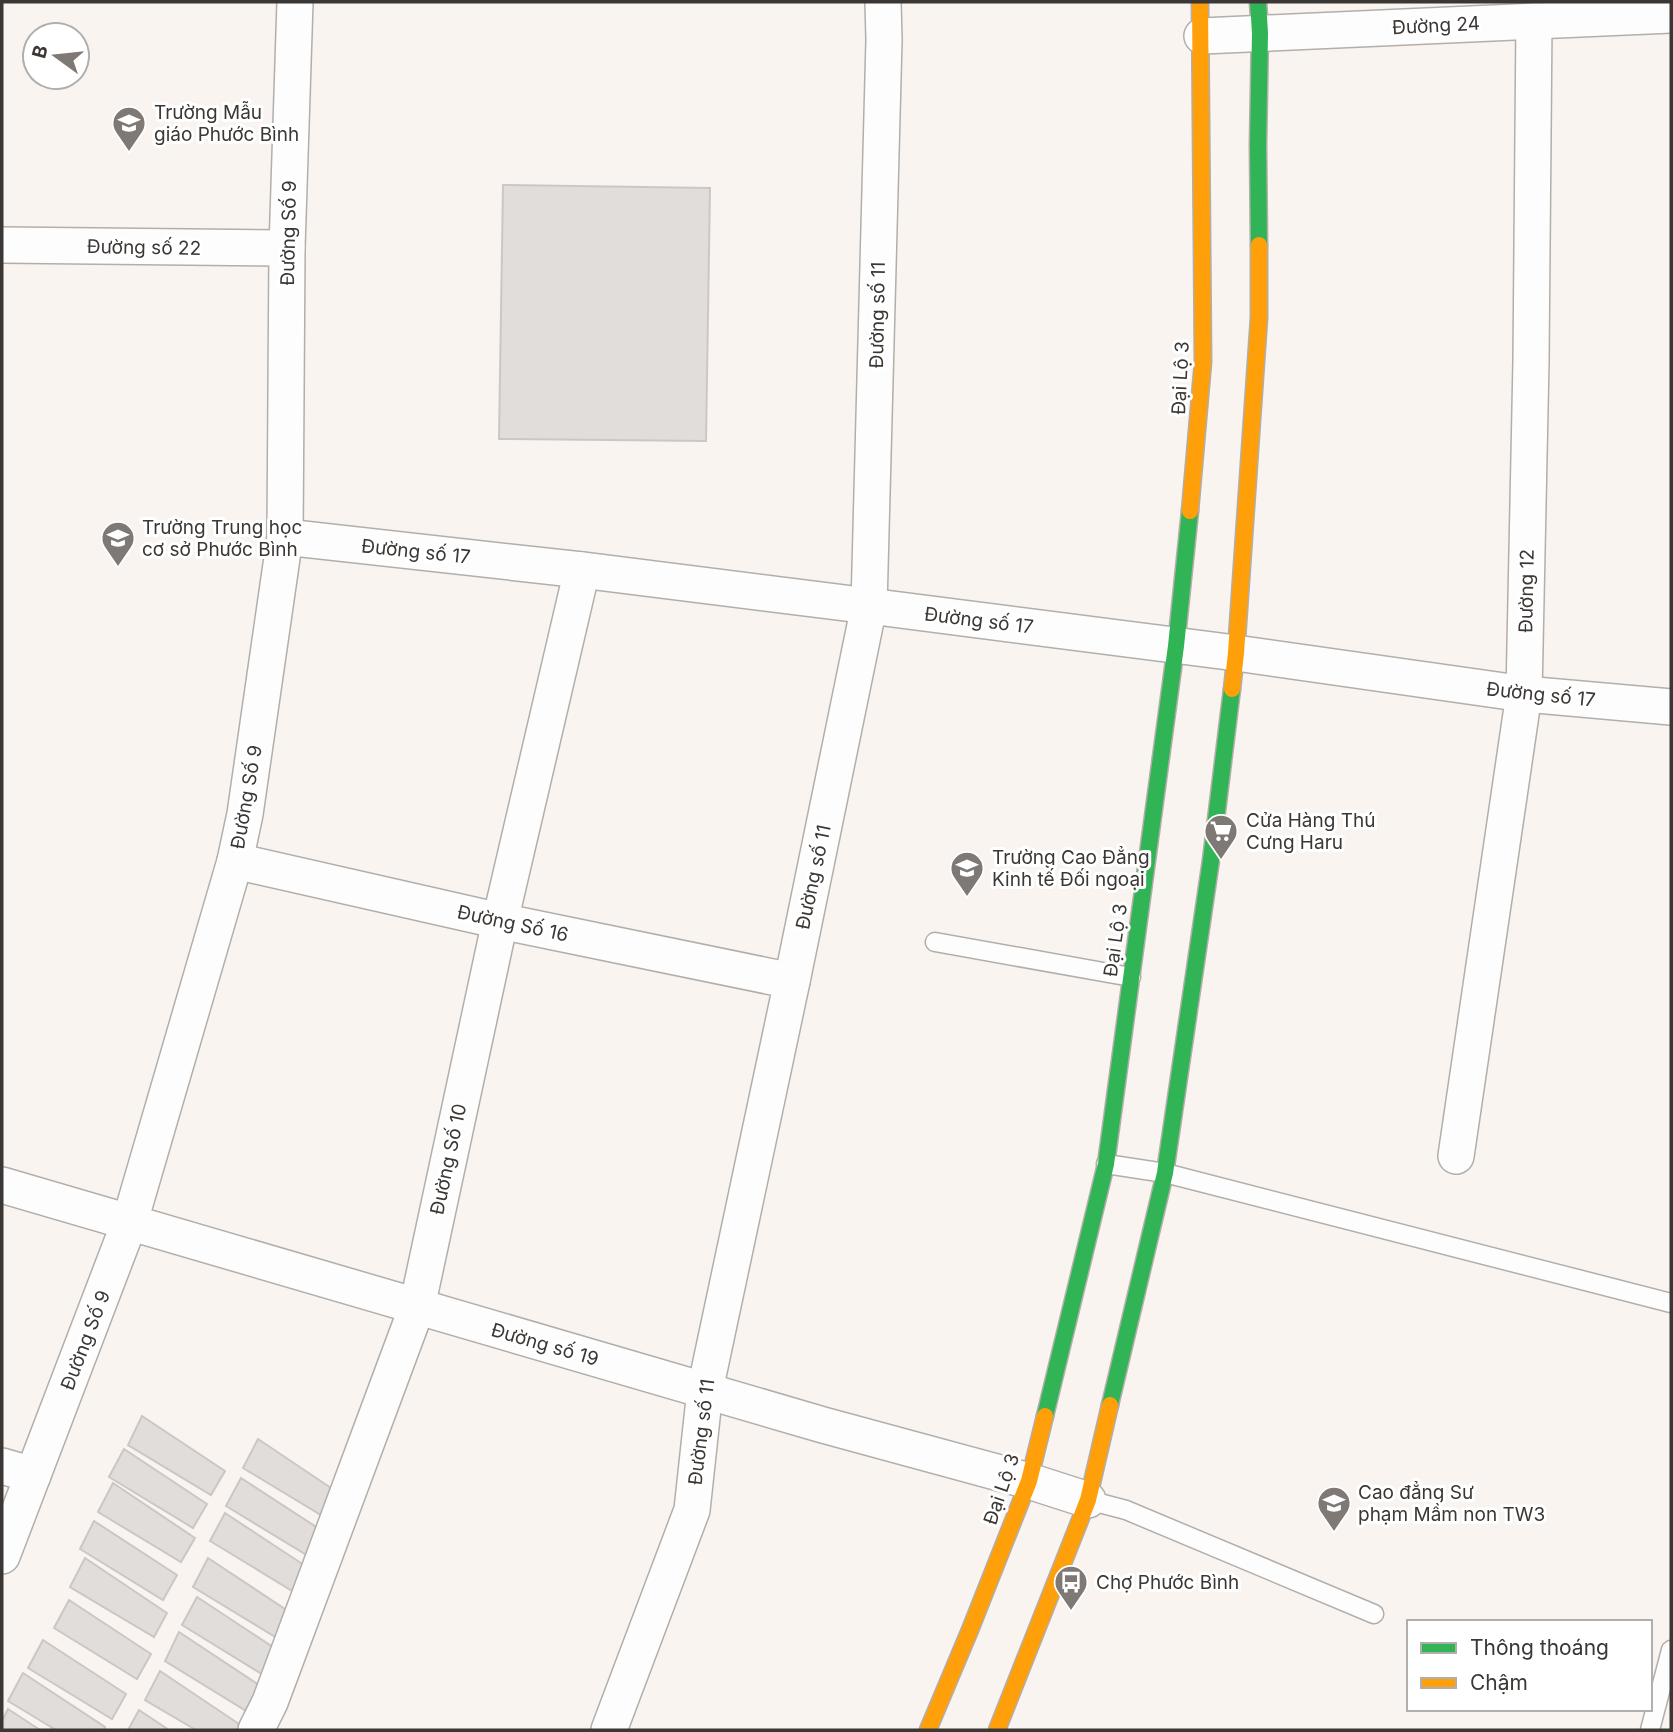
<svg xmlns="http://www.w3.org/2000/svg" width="1673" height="1732" font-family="Inter,sans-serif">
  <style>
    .building { fill: #e1ddda; stroke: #ccc7c4; stroke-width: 2 }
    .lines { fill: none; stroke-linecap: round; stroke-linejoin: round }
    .lane-casing { stroke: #b2aeaa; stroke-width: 21 }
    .street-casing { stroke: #b2aeaa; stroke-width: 38 }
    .fast-casing { stroke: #b2aeaa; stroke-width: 19 }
    .slow-casing { stroke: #b2aeaa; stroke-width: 19 }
    .lane { stroke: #fefdfd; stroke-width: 18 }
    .street { stroke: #fefdfd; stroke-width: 35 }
    .fast { stroke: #30b455; stroke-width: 16 }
    .slow { stroke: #ff9f0a; stroke-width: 16 }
    .labels { text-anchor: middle; stroke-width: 6; stroke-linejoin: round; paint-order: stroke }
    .street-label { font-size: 19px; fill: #3b3734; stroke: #fff }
    .poi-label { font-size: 19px; fill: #3b3734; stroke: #fff; text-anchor: start }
  </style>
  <rect width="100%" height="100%" fill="#f9f4ef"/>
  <g class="building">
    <polygon points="503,185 710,188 706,441 499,439"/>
    <polygon points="142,1416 225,1471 211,1495 128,1445"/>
    <polygon points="258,1439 340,1494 326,1518 243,1468"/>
    <polygon points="124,1449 207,1504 193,1528 109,1477"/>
    <polygon points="241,1478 324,1532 310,1557 226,1506"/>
    <polygon points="113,1483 195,1538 181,1562 98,1512"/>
    <polygon points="225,1513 307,1567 294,1592 210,1541"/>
    <polygon points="94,1521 177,1575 163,1600 80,1549"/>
    <polygon points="85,1558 167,1613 154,1637 70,1587"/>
    <polygon points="208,1558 291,1613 277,1638 193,1587"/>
    <polygon points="197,1597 279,1651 265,1676 182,1625"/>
    <polygon points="69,1600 151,1654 137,1679 54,1628"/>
    <polygon points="179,1632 262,1687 248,1712 165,1661"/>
    <polygon points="43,1640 126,1694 112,1719 28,1668"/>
    <polygon points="160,1671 242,1726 240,1730 196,1730 145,1700"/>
    <polygon points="23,1673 105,1727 104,1730 56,1730 8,1701"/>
    <polygon points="8,1709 40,1730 2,1730 2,1721"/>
    <polygon points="139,1710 169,1730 128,1730"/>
  </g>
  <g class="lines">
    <defs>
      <g id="lane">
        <polyline points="935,942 1131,977"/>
        <polyline points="1106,1164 1165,1173 1671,1303"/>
        <polyline points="1088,1500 1126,1510 1374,1614"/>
        <polyline points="1650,1730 1671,1650"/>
      </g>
      <g id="street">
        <polyline points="1202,36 1671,15"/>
        <polyline points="2,245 287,248"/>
        <polyline points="285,537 582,570 869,606 1236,653 1524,694 1671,707"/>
        <polyline points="235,861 500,921 792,981"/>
        <polyline points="1456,1156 1524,694 1531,361 1534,21"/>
        <polyline points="2,1185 823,1425 1029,1481 1088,1500"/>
        <polyline points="2,1466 33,1475"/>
        <polyline points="2,1556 130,1221 235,861 245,814 285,537 287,248 295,2"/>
        <polyline points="256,1730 270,1702 417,1307 500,921 582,570"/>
        <polyline points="609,1730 692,1510 705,1390 792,981 869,606 884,40 883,2"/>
      </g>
      <g id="fast">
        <polyline points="1258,2 1260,33 1258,145 1259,245"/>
        <polyline points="1110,1405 1165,1173 1211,860 1232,689"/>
        <polyline points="1045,1416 1106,1164 1176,646 1190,511"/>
      </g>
      <g id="slow">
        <polyline points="1190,511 1203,362 1200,2"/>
        <polyline points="1232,689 1236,653 1259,318 1259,245"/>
        <polyline points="928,1730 970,1630 1029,1481 1045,1416"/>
        <polyline points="997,1730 1088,1500 1110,1405"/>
      </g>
    </defs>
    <use href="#lane" class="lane-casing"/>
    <use href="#street" class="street-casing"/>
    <use href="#fast" class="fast-casing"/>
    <use href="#slow" class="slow-casing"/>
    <use href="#lane" class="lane"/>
    <use href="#street" class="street"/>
    <use href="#fast" class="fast"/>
    <use href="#slow" class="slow"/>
  </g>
  <defs>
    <symbol id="school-pin" viewBox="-11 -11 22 30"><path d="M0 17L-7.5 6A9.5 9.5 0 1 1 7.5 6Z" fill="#7e7975" stroke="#fff"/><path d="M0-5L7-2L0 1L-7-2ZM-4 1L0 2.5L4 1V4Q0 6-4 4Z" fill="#fff"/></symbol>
    <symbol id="supermarket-pin" viewBox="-11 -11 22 30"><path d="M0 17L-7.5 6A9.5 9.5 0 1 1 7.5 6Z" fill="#7e7975" stroke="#fff"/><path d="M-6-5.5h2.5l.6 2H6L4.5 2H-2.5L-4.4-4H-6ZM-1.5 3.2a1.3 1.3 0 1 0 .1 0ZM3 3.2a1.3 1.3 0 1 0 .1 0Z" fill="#fff"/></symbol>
    <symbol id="university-pin" viewBox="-11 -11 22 30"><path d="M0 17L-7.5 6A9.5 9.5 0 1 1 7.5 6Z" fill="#7e7975" stroke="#fff"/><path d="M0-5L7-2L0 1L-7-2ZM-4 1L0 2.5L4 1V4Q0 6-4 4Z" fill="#fff"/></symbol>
    <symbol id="bus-pin" viewBox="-11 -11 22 30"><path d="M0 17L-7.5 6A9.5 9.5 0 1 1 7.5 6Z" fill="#7e7975" stroke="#fff"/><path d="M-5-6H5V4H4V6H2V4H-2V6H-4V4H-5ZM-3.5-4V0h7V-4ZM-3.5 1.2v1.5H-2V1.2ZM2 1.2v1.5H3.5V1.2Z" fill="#fff"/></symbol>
  </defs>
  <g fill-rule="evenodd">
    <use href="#school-pin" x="110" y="104" width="38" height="52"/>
    <use href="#school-pin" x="99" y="519" width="38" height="52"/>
    <use href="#supermarket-pin" x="1202" y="812" width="38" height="52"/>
    <use href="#university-pin" x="948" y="849" width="38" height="52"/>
    <use href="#university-pin" x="1315" y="1484" width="38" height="52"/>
    <use href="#bus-pin" x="1052" y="1563" width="38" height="52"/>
  </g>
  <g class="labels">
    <g class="street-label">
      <text transform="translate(1436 25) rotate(-3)" y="7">Đường 24</text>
      <text transform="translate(288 233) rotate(-89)" y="7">Đường Số 9</text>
      <text transform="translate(144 247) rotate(1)" y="7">Đường số 22</text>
      <text transform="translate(877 315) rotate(-89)" y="7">Đường số 11</text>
      <text transform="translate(1180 378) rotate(-87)" y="7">Đại Lộ 3</text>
      <text transform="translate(416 551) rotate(6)" y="7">Đường số 17</text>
      <text transform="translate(1526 591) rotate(-89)" y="7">Đường 12</text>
      <text transform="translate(979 620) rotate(7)" y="7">Đường số 17</text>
      <text transform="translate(1541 694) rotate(6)" y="7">Đường số 17</text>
      <text transform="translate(246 797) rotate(-80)" y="7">Đường Số 9</text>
      <text transform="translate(813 877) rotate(-78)" y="7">Đường số 11</text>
      <text transform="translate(513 923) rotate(12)" y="7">Đường Số 16</text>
      <text transform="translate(1115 940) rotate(-82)" y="7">Đại Lộ 3</text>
      <text transform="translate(448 1159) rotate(-78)" y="7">Đường Số 10</text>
      <text transform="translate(85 1340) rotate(-69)" y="7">Đường Số 9</text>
      <text transform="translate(545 1344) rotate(16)" y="7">Đường số 19</text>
      <text transform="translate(701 1432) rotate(-83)" y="7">Đường số 11</text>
      <text transform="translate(1001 1489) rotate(-71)" y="7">Đại Lộ 3</text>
    </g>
    <g class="poi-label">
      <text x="154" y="119">Trường Mẫu<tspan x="154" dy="22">giáo Phước Bình</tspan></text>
      <text x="142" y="534">Trường Trung học<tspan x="142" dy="22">cơ sở Phước Bình</tspan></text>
      <text x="1246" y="827">Cửa Hàng Thú<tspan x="1246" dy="22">Cưng Haru</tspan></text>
      <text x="992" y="864">Trường Cao Đẳng<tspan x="992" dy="22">Kinh tế Đối ngoại</tspan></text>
      <text x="1358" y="1499">Cao đẳng Sư<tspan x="1358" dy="22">phạm Mầm non TW3</tspan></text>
      <text x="1096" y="1589">Chợ Phước Bình</text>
    </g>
  </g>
  <rect width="1673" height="1732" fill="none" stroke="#3b3734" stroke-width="7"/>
  <rect x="1407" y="1620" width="245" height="91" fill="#ffffff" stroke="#b1afae" stroke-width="2"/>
  <rect x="1421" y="1643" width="35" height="10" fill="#30b455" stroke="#b1afae" stroke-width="2"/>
  <text x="1470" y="1655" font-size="21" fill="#3b3734">Thông thoáng</text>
  <rect x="1421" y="1678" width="35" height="10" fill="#ff9f0a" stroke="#b1afae" stroke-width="2"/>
  <text x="1470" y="1690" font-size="21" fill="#3b3734">Chậm</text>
  <g transform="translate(56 56) rotate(285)"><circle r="33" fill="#ffffff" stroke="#b1afae" stroke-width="2"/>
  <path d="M0-5L12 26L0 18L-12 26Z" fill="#7e7975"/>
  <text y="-10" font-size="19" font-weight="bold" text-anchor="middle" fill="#3b3734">B</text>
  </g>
</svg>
